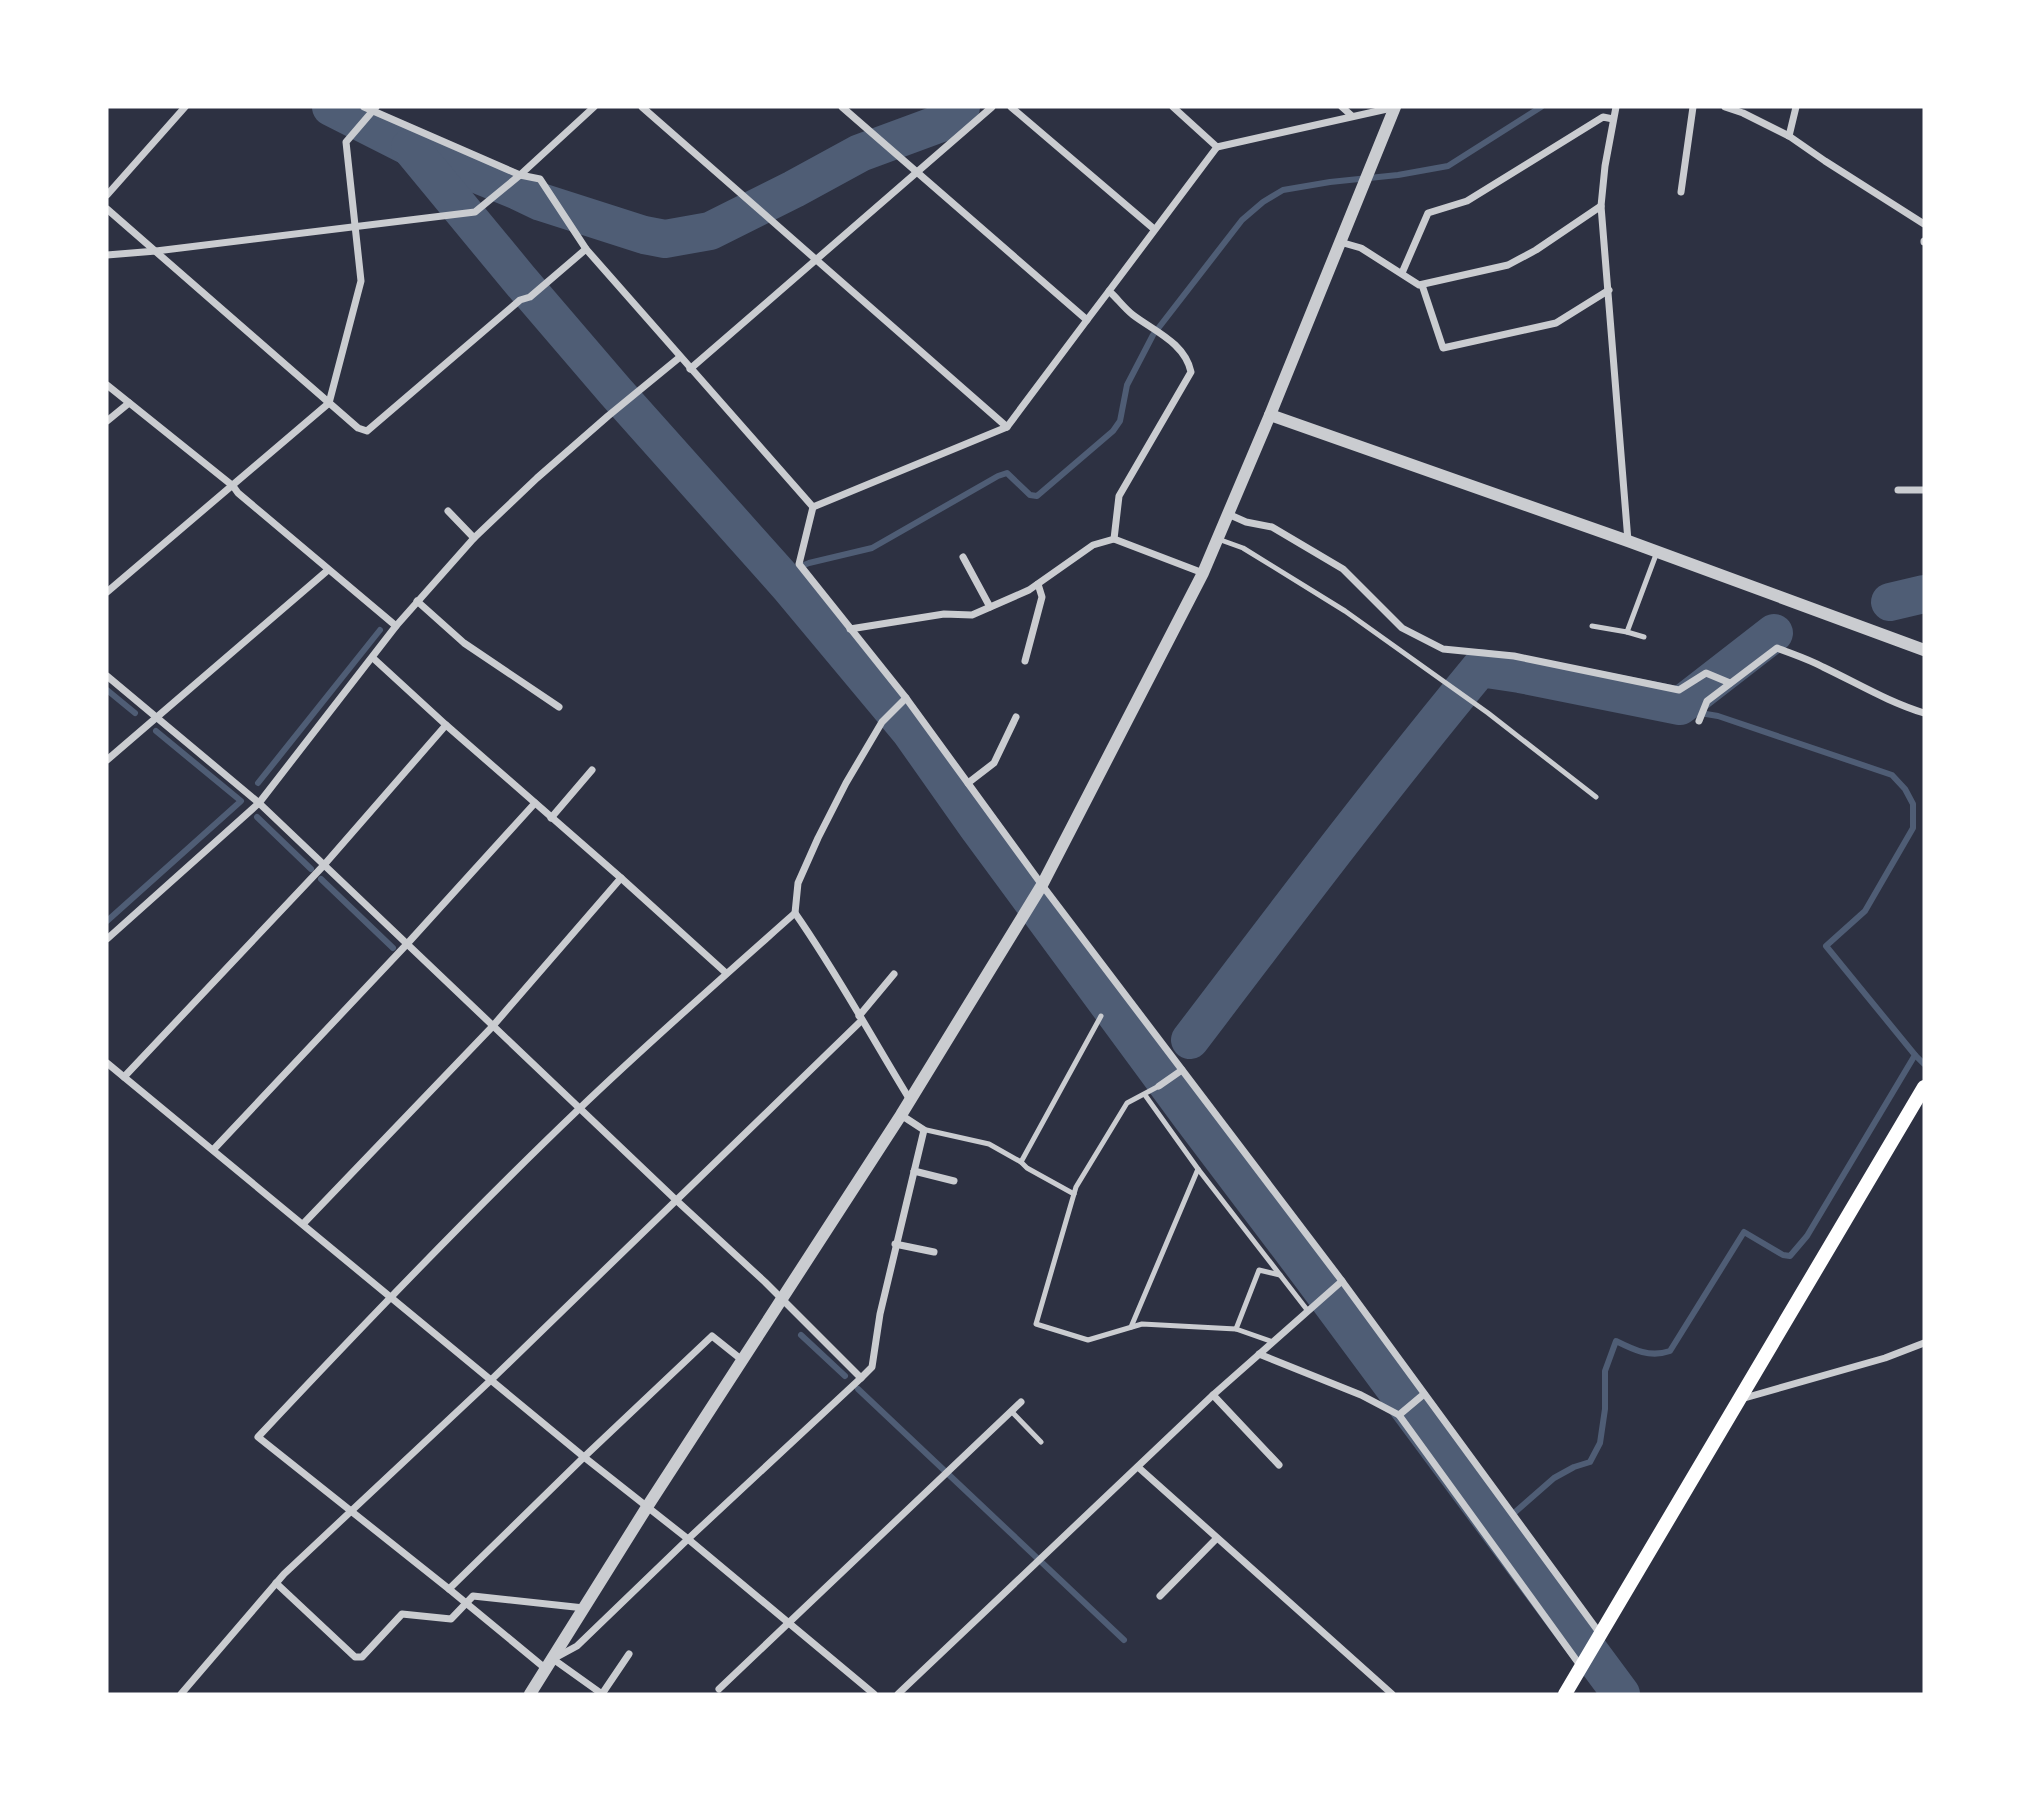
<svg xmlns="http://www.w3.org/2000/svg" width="2031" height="1801" font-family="'Fira Sans Condensed',sans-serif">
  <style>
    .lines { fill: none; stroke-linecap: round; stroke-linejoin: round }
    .stream { stroke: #4f5d75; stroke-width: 6 }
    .river { stroke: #4f5d75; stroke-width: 38 }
    .service { stroke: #caccd0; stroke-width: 5 }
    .minor { stroke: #caccd0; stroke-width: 7 }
    .tertiary { stroke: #caccd0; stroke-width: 12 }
    .secondary { stroke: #fff; stroke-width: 14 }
  </style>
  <rect width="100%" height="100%" fill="#2d3142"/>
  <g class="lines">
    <g class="stream">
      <polyline points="779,575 809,563 872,548 998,476 1007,473 1030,495 1037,496 1113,431 1120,421 1127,385 1153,335 1242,220 1263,202 1283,190 1330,182 1398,175 1448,166 1541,107"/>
      <polyline points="107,690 135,713"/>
      <polyline points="1680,706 1682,710 1718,716 1892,775 1905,789 1913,804 1913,828 1865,911 1826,946 1915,1055 1924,1064"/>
      <polyline points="258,783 380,630"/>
      <polyline points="257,817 311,869"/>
      <polyline points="321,879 393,948"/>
      <polyline points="107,921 241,801 156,731"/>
      <polyline points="801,1335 845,1376"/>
      <polyline points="858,1389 1124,1640"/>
      <path d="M1497 1528 1554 1478 1574 1467 1590 1462 1600 1443 1605 1409V1371L1616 1341C1634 1350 1650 1358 1670 1351L1744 1232 1783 1255 1790 1256 1807 1236 1915 1055"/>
    </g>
    <g class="river">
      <polyline points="331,107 410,147 518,191 541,202 644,235 665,239 710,231 794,189 860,153 944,122 961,107"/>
      <polyline points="410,147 519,279 615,391 789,586 910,731 977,826 1192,1118 1310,1274 1621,1694"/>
      <polyline points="1890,602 1924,594"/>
      <path d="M1190 1040C1285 915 1380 789 1480 668L1520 674 1680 706 1774 633"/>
    </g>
    <g class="service">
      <polyline points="1218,539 1243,548 1345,611 1488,713 1596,797"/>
      <polyline points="1592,626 1627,632 1657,552"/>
      <polyline points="1627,632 1644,637"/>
      <polyline points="1159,1086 1127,1103 1076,1187 1036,1324 1088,1340 1142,1324 1236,1329 1259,1270 1280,1275"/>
      <polyline points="1145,1095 1198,1169 1308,1311"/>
      <polyline points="922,1129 989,1144 1021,1162 1027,1168 1074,1194"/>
      <polyline points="1021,1162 1101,1016"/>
      <polyline points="1131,1327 1198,1169"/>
      <polyline points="1236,1329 1273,1342"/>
      <polyline points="1012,1412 1041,1442"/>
    </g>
    <g class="minor">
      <polyline points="642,107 1007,427"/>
      <polyline points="1011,107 1154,229"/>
      <polyline points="1173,107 1217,147 1396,107"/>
      <polyline points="1342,107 1352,116"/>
      <polyline points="1616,107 1605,166 1601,206 1628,541"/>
      <polyline points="1725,107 1743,113 1789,136 1825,161 1924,224"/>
      <polyline points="1789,136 1796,107"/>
      <polyline points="1681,192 1693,107"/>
      <polyline points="107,195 185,107"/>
      <polyline points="107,209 358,428 367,431 520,300 530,297 586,249 813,507 799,564 906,698 1042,885 1342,1281 1601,1635"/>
      <polyline points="1924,241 1924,242"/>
      <polyline points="1340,242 1361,248 1419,285 1508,265 1536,250 1601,206"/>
      <polyline points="586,249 540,179 520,175 594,107"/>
      <polyline points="107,255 156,251 475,212 520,175 364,107"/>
      <polyline points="1402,273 1428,213 1467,201 1603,117 1613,119"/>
      <polyline points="1422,285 1443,348 1556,323 1609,290"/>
      <polyline points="1087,320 1109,291"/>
      <polyline points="690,369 992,107"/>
      <polyline points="107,385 233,486 238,493 396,626"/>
      <polyline points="107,421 129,403"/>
      <polyline points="1898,490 1924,490"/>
      <polyline points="813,507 1007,427 1087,320 842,107"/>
      <polyline points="448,511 474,538"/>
      <polyline points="1228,514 1246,522 1272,527 1343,569 1402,628 1443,649 1514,656 1679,690 1706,673 1730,683"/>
      <polyline points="1114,539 1203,573"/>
      <polyline points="963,557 990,607"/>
      <polyline points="107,592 329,403 361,281 346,142 376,107"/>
      <polyline points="417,601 464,643 559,707"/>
      <path d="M850 629 944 614 972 615 1029 590 1093 545 1114 539 1119 496 1191 372C1185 343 1154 331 1133 315 1124 308 1117 298 1109 291L1217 147"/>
      <polyline points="373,658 446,725"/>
      <polyline points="1025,661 1042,597 1038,584"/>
      <polyline points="107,676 259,803 676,1200 765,1282 861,1378 688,1539 577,1646 553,1659 602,1694"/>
      <path d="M1699 721 1707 701 1777 648C1792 654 1808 659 1823 667 1857 683 1888 702 1924 713"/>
      <polyline points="107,760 328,570"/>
      <polyline points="968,783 994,763 1016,717"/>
      <polyline points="551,818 592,770"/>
      <path d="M795 913C837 973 872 1038 910 1100"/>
      <polyline points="107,939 259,803 396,626 474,538 537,478 608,416 680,357"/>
      <polyline points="859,1016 894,974"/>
      <polyline points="107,1063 584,1457 688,1539 874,1694"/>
      <polyline points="124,1077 324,865 446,725 621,878 726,973"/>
      <polyline points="1159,1086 1182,1070"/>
      <polyline points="213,1150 407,944 535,803"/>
      <polyline points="914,1171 954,1181"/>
      <polyline points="303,1224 492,1027 621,878"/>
      <polyline points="895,1244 934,1252"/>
      <polyline points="1259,1354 1361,1395 1399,1415 1582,1668"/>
      <polyline points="861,1378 872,1367 880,1314 924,1130 901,1115"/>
      <polyline points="1213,1395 1279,1465"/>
      <polyline points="1741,1399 1885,1358 1924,1343"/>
      <polyline points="1399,1415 1424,1394"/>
      <polyline points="1138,1467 1392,1694"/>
      <polyline points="276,1583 355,1657 362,1657 402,1614 451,1619 473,1596 584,1608"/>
      <polyline points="449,1589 584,1457 712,1336 742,1360"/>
      <polyline points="1160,1596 1216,1539"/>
      <path d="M546 1669 449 1589 258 1437C363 1325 469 1214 580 1108 650 1041 723 977 795 913L798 883 818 838 846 783 882 722 906 698"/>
      <polyline points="719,1689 1021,1402"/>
      <polyline points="181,1694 284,1574 491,1380 861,1021"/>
      <polyline points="602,1694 629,1654"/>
      <polyline points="898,1694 1213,1395 1342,1281"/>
    </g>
    <g class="tertiary">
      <polyline points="1270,415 1628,541 1924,650"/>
      <polyline points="530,1694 647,1507 901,1115 1042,885 1203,573 1270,415 1395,107"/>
    </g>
    <polyline class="secondary" points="1565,1694 1924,1087"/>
  </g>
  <rect width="2031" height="1801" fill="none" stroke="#ffffff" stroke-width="217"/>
</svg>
